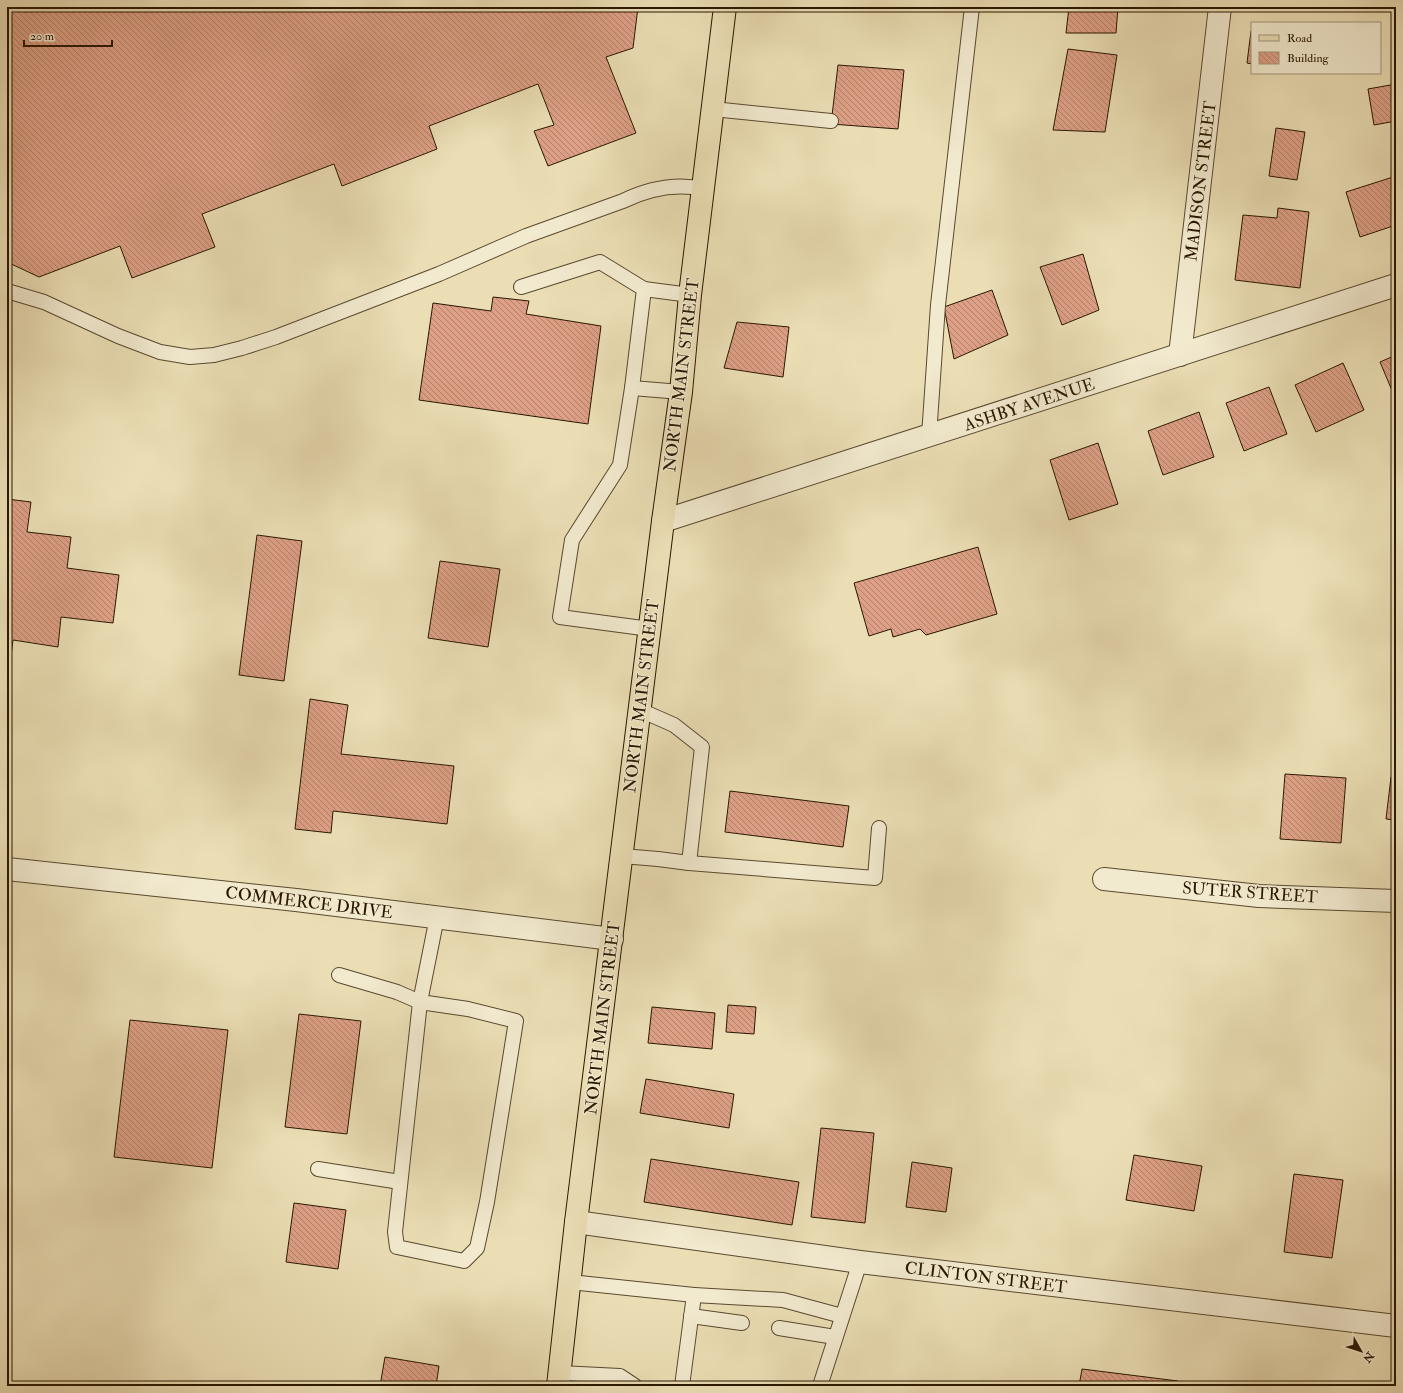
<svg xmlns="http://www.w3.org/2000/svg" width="1403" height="1393" font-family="'IM FELL Double Pica',serif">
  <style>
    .building { fill: url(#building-back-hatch); stroke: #2a1701 }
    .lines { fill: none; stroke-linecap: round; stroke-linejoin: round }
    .service-casing { stroke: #5a492e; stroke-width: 16 }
    .minor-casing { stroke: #5a492e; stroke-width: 24 }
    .primary-casing { stroke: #2a1701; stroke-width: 24 }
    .service { stroke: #f2eacf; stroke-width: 14 }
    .minor { stroke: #f2eacf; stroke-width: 22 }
    .primary { stroke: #ebdeb5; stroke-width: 22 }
    .labels { text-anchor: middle; stroke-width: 3; stroke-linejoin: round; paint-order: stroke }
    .street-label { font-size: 17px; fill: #2a1701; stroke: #f2eacf }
  </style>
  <defs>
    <pattern id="building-back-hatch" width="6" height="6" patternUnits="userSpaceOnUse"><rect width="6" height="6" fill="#dda086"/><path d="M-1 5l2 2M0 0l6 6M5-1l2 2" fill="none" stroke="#b3816b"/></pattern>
  </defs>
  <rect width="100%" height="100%" fill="#ebdeb5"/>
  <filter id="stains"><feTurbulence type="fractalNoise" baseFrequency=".005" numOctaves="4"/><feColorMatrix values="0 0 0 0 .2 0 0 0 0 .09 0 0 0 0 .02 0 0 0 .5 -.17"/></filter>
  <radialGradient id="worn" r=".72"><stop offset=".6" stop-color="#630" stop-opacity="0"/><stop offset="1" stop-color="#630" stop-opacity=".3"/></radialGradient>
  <g class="building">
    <polygon points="7,7 638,7 633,48 606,57 636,133 548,166 534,131 554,125 538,84 429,126 437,149 342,186 334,164 202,214 215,247 132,278 120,246 39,277 7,262"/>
    <polygon points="1069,7 1118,7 1116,33 1066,33"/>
    <polygon points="1251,31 1252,31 1252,64 1247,63"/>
    <polygon points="1068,49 1117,55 1105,132 1053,130"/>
    <polygon points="838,65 904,70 898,129 831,124"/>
    <polygon points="1396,84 1396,121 1374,125 1368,89"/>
    <polygon points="1276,128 1305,132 1297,180 1269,176"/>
    <polygon points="1393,177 1396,187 1396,225 1360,237 1346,192"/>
    <polygon points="1278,208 1309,212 1300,288 1235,280 1243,215 1277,218"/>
    <polygon points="1083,254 1099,310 1062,325 1040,267"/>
    <polygon points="992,290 1008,335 954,359 944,307"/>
    <polygon points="493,297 529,301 526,314 601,326 588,424 419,400 433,303 491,311"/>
    <polygon points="737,322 789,327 783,377 724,368"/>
    <polygon points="1396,355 1396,400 1380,362"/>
    <polygon points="1343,363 1364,410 1316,432 1295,385"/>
    <polygon points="1269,387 1287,434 1244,451 1226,403"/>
    <polygon points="1199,412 1214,457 1163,475 1148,431"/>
    <polygon points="1098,443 1118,504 1069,520 1050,460"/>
    <polygon points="7,499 31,502 27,532 71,537 67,568 119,575 113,623 61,617 58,647 13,640 8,679 7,679"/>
    <polygon points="257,535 302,541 284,681 239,675"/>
    <polygon points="978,547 997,614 926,635 920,629 893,637 891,629 869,636 854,583"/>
    <polygon points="440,561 500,569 488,647 428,638"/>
    <polygon points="310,699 348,705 341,754 454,766 447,824 333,811 331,833 295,829"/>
    <polygon points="1285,774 1346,778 1341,843 1280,839"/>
    <polygon points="1391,777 1396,777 1396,820 1386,819"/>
    <polygon points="730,791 849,806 843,847 725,832"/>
    <polygon points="728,1005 756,1007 754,1034 726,1032"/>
    <polygon points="652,1007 715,1013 712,1049 648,1043"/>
    <polygon points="299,1014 361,1021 347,1134 285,1127"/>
    <polygon points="130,1020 228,1030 212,1168 114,1157"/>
    <polygon points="646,1079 734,1094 729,1128 640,1113"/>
    <polygon points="821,1128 874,1133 865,1223 811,1217"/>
    <polygon points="1134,1155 1202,1166 1194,1211 1126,1200"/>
    <polygon points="651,1159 799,1182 792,1225 644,1202"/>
    <polygon points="912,1162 952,1168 946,1212 906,1207"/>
    <polygon points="1294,1174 1343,1180 1332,1258 1284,1252"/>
    <polygon points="294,1203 346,1210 338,1269 286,1262"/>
    <polygon points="385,1357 439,1366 436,1386 380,1386"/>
    <polygon points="1082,1369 1178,1381 1177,1386 1079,1386"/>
  </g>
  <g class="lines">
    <defs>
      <g id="service">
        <polyline points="713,109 831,121"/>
        <polyline points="521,287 600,262 644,289 632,388 681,392"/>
        <polyline points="644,289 690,295"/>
        <path d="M7 291 44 302 118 336 160 352 190 357 214 355 242 348 276 337 439 274 526 236 623 201C648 189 676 183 703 189"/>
        <polyline points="632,388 620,465 572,540 560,617 650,629"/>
        <polyline points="929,436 938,305 972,7"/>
        <polyline points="640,710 674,725 702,747 689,863"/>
        <polyline points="622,856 658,859 689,863 875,878 879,828"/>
        <polyline points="339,975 397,992 420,1002 395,1232 397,1247 464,1261 477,1248 487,1202 516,1021 468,1009 420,1002 437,917"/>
        <polyline points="318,1169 400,1182"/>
        <polyline points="570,1282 694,1295 682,1386"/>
        <polyline points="694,1295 783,1300 842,1316"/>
        <polyline points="691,1316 742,1323"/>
        <polyline points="779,1328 835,1337"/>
        <polyline points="560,1373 620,1376 635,1386"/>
        <polyline points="820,1386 860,1262"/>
      </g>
      <g id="minor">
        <polyline points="1180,355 1220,7"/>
        <polyline points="663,521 1396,285"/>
        <polyline points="7,869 296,900 612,939"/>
        <polyline points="1104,879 1259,896 1396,901"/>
        <polyline points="576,1222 860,1262 1396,1326"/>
      </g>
      <polyline id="primary" points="558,1386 576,1222 663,521 681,392 690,295 725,7"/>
    </defs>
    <use href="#service" class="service-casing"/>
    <use href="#minor" class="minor-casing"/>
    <use href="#primary" class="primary-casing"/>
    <use href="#service" class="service"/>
    <use href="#minor" class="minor"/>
    <use href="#primary" class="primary"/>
  </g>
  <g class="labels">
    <g class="street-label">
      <text transform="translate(1200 181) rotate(-83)" y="6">MADISON STREET</text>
      <text transform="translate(681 375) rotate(-83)" y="6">NORTH MAIN STREET</text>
      <text transform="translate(1029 404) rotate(-18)" y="6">ASHBY AVENUE</text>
      <text transform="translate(641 696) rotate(-83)" y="6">NORTH MAIN STREET</text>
      <text transform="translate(1250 892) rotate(4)" y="6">SUTER STREET</text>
      <text transform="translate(309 902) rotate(7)" y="6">COMMERCE DRIVE</text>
      <text transform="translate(602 1018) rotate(-83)" y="6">NORTH MAIN STREET</text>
      <text transform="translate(986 1277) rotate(7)" y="6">CLINTON STREET</text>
    </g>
  </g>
  <rect width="1403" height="1393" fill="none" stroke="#ebdeb5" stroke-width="24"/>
  <rect x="8" y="8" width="1387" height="1377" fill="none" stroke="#2a1701" stroke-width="2"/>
  <rect x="12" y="12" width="1379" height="1369" fill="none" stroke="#2a1701"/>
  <rect x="1251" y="22" width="130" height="52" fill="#f2eacf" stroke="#a2967d"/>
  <rect x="1259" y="35" width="20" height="6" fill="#ebdeb5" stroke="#a2967d"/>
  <text x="1287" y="42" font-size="12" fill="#2a1701">Road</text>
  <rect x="1259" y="52" width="20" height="12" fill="url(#building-back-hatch)" stroke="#a2967d"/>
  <text x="1287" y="62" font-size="12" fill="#2a1701">Building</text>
  <g transform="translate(1361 1351) rotate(129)" stroke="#f2eacf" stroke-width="3" paint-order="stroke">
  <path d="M0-3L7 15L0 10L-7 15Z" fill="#2a1701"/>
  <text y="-6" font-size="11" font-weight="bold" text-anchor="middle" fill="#2a1701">N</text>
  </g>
  <path d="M24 40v6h88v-6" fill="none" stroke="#2a1701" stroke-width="2"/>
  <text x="30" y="40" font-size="12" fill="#2a1701" stroke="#f2eacf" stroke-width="3" paint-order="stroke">20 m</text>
  <rect width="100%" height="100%" filter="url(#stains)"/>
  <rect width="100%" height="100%" fill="url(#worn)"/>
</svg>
